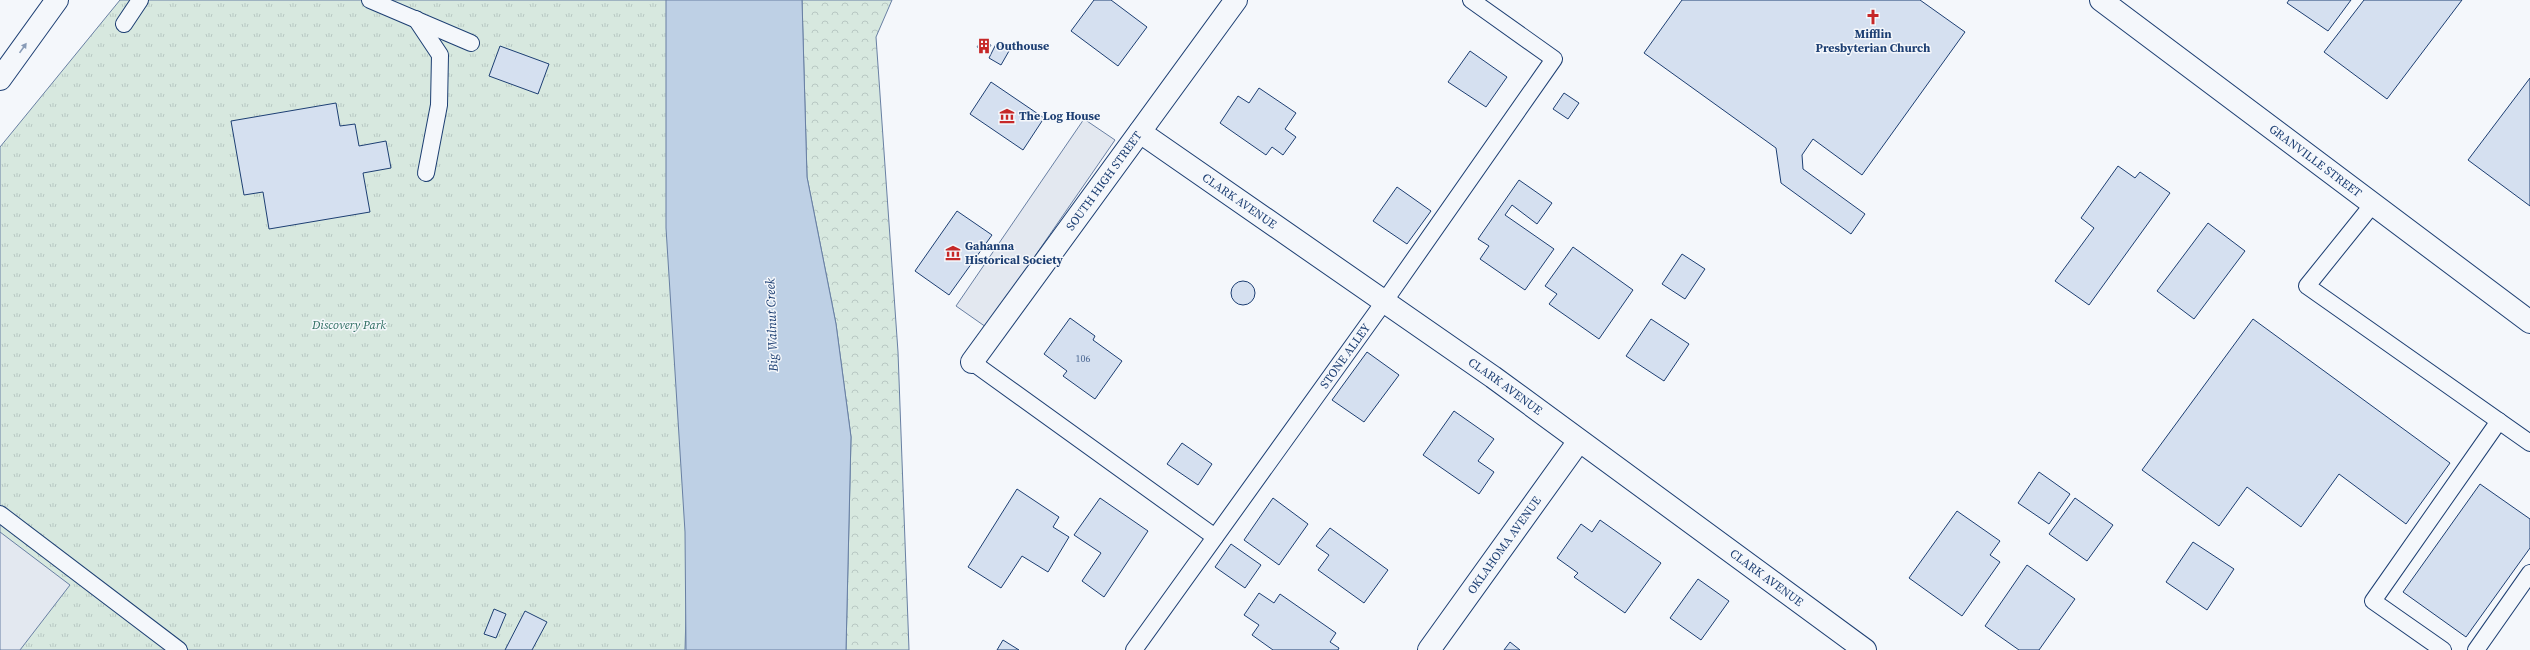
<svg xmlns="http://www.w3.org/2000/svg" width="2530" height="650" font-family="'Source Serif 4',serif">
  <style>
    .forest { fill: url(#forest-crowns); stroke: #687fa3 }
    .park { fill: url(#park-tufts); stroke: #687fa3 }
    .parking { fill: #e3e8f0; stroke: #687fa3 }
    .water { fill: #bed0e5; stroke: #687fa3 }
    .building { fill: #d5e0f0; stroke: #1d3f73 }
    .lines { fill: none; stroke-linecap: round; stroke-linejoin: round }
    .service-casing { stroke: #1d3f73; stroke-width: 18 }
    .minor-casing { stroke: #1d3f73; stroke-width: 24 }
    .primary-casing { stroke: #1d3f73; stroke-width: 24 }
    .service { stroke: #f4f7fb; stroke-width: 16 }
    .minor { stroke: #f4f7fb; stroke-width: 22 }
    .primary { stroke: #f4f7fb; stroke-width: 22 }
    .oneway { fill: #889bb7 }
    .labels { text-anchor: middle; stroke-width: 3; stroke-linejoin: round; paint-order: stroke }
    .number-label { font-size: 10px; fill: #4b6792 }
    .poi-label { font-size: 12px; font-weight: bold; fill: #1d3f73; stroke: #f4f7fb; text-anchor: start }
    .street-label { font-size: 12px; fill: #1d3f73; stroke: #f4f7fb }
    .park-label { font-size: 12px; font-style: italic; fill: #2c6c60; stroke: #f4f7fb }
    .water-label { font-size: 13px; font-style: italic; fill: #1d3f73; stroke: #f4f7fb }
  </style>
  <defs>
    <pattern id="forest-crowns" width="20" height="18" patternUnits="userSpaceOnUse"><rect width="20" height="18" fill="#d7e8df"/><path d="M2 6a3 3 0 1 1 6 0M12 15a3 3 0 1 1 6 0" fill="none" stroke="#b8c8c3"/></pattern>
    <pattern id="park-tufts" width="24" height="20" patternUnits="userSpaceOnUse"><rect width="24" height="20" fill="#d7e8df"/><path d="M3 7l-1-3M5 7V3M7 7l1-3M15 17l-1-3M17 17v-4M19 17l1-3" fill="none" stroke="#b8c8c3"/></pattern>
  </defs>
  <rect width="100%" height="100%" fill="#f4f7fb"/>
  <polygon class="forest" points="802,0 892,0 876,37 898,352 909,650 846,650 851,437 836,324 807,177"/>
  <polygon class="park" points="120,0 673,0 699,141 685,650 0,650 0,147"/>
  <g class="parking">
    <polygon points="1084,119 1115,140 986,327 956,306"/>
    <polygon points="0,532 70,585 20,650 0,650"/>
  </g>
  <polygon class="water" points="666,0 802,0 807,177 836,324 851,437 846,650 686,650 685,532 666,228"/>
  <g class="building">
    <polygon points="1094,0 1111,0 1147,27 1118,66 1071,31"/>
    <polygon points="1682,0 1920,0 1965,32 1862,175 1813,139 1802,155 1803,169 1865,214 1851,234 1781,183 1776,148 1644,53"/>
    <polygon points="2289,0 2351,0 2328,31 2287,3"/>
    <polygon points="2364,0 2462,0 2387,99 2324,52"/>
    <polygon points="982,40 991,45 986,53 977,47"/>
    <polygon points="996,44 1009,51 1001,65 989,58"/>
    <polygon points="500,46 549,64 538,94 489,76"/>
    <polygon points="1470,51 1507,77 1486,107 1448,82"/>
    <polygon points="2530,78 2530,206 2468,160"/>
    <polygon points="991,82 1044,118 1023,150 970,114"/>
    <polygon points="1259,88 1296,113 1285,129 1296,137 1283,155 1272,147 1266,155 1220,123 1238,96 1249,103"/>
    <polygon points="1564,93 1579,103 1568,119 1553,109"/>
    <polygon points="336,103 340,126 355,124 359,146 386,141 391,168 363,173 370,212 269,229 263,192 244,195 231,121"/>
    <polygon points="2118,166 2135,178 2140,172 2170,193 2089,305 2055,281 2094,228 2081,218"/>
    <polygon points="1519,180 1552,203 1537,224 1512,205 1505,215 1554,249 1525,290 1480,259 1489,246 1478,239"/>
    <polygon points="1397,187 1431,211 1407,244 1373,221"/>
    <polygon points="957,211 992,235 949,295 915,271"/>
    <polygon points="2208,223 2245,251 2194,319 2157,291"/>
    <polygon points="1573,247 1633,290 1599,339 1549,304 1557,294 1545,286"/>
    <polygon points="1682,254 1705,269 1685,299 1662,284"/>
    <circle cx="1243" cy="293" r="12"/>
    <polygon points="1070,318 1095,336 1093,340 1122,361 1095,399 1063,376 1067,371 1044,354"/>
    <polygon points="1651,319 1689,344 1664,381 1626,356"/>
    <polygon points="2253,319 2450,463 2406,524 2339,474 2301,527 2247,487 2219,526 2142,470"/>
    <polygon points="1367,352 1399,375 1364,422 1332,400"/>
    <polygon points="1454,411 1494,439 1478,461 1494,472 1479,494 1423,455"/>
    <polygon points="1182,443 1212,464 1198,485 1167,464"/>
    <polygon points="2039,472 2070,494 2049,524 2018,503"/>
    <polygon points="2480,484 2530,519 2530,548 2466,637 2403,592"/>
    <polygon points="1017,489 1059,517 1053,527 1069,537 1048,572 1022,556 1001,588 968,567"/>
    <polygon points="1100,498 1148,531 1104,597 1082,581 1101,553 1074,535"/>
    <polygon points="1273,498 1308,524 1279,565 1244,540"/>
    <polygon points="2075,498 2113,525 2087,561 2049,534"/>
    <polygon points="1957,511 2000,541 1990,555 2000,562 1962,616 1909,578"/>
    <polygon points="1600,520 1661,563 1625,613 1574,577 1578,573 1557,558 1581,524 1592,532"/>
    <polygon points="1330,528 1388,570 1364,603 1318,570 1329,555 1316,546"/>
    <polygon points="2193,542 2234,569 2207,610 2166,582"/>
    <polygon points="1231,544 1261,565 1245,588 1215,567"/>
    <polygon points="2027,565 2075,599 2039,650 2019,650 1985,626"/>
    <polygon points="1698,579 1729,601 1701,640 1670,618"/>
    <polygon points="1259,593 1274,603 1280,594 1336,633 1330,642 1339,648 1338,650 1273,650 1252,635 1259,625 1244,615"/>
    <polygon points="494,609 506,614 496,638 484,634"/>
    <polygon points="525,611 547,622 532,650 505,650"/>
    <polygon points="1003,640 1019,650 997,650"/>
    <polygon points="1510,642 1520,650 1504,650"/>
  </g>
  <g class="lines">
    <defs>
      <g id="service">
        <polyline points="370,0 471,43"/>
        <polyline points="416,19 440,55 439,105 426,173"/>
        <polyline points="124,24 140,0"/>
        <polyline points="2373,204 2307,286 2530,443"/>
        <polyline points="972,362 1215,537"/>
        <polyline points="0,514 179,650"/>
        <path id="s1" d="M1134 650 1384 302 1554 59 1471 0"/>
        <polyline points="2443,650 2373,601 2499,421"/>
        <polyline points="2476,650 2530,573"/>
      </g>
      <g id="minor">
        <polyline points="0,79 57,0"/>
        <path id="s2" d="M1140 132 1493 377 1865 650"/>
        <path id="s3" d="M972 362 1236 0"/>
        <path id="s4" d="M1429 650 1579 441"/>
      </g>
      <g id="primary">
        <path id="s5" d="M2101 0 2530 322"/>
      </g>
    </defs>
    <use href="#service" class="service-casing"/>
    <use href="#minor" class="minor-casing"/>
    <use href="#primary" class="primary-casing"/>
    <use href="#service" class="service"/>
    <use href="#minor" class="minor"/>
    <use href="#primary" class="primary"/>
  </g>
  <defs><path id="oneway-solid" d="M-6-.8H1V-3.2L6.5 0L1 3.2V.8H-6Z"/></defs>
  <use class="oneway" href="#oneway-solid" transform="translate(23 48) rotate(-55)"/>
  <defs>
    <symbol id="church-bare" viewBox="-9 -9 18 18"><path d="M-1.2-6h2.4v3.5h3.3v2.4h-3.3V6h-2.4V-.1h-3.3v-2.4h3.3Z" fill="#c62828" stroke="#f4f7fb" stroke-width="2.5" paint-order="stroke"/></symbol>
    <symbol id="building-bare" viewBox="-9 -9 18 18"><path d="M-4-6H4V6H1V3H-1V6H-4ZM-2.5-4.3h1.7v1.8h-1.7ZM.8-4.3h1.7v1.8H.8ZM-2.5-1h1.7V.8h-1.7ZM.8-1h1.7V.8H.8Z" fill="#c62828" stroke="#f4f7fb" stroke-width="2.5" paint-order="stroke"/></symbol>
    <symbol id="museum-bare" viewBox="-9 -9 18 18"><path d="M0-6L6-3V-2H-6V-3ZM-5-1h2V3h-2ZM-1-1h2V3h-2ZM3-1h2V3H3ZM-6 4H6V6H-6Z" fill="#c62828" stroke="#f4f7fb" stroke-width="2.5" paint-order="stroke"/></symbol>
  </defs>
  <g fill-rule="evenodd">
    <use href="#church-bare" x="1862" y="6" width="22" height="22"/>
    <use href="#building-bare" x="973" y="35" width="22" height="22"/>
    <use href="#museum-bare" x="996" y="105" width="22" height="22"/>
    <use href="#museum-bare" x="942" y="242" width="22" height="22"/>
  </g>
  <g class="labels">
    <g class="number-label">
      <text x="1083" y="362">106</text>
    </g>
    <g class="poi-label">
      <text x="1873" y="38" text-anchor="middle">Mifflin<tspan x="1873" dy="14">Presbyterian Church</tspan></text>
      <text x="996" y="50">Outhouse</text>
      <text x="1019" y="120">The Log House</text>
      <text x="965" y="250">Gahanna<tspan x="965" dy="14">Historical Society</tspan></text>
    </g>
    <g class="street-label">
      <text dy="4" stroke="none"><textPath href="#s5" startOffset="268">GRANVILLE STREET</textPath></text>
      <text dy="4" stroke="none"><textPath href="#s3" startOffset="224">SOUTH HIGH STREET</textPath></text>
      <text dy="4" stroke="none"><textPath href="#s2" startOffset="121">CLARK AVENUE</textPath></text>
      <text dy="4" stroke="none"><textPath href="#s1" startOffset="362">STONE ALLEY</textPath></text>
      <text dy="4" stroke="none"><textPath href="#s2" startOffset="445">CLARK AVENUE</textPath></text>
      <text dy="4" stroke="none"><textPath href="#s4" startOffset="129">OKLAHOMA AVENUE</textPath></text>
      <text dy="4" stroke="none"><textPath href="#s2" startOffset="769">CLARK AVENUE</textPath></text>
    </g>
    <g class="park-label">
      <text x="349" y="329">Discovery Park</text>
    </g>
    <g class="water-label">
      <text transform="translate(771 325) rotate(-92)" y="5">Big Walnut Creek</text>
    </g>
  </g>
</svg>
